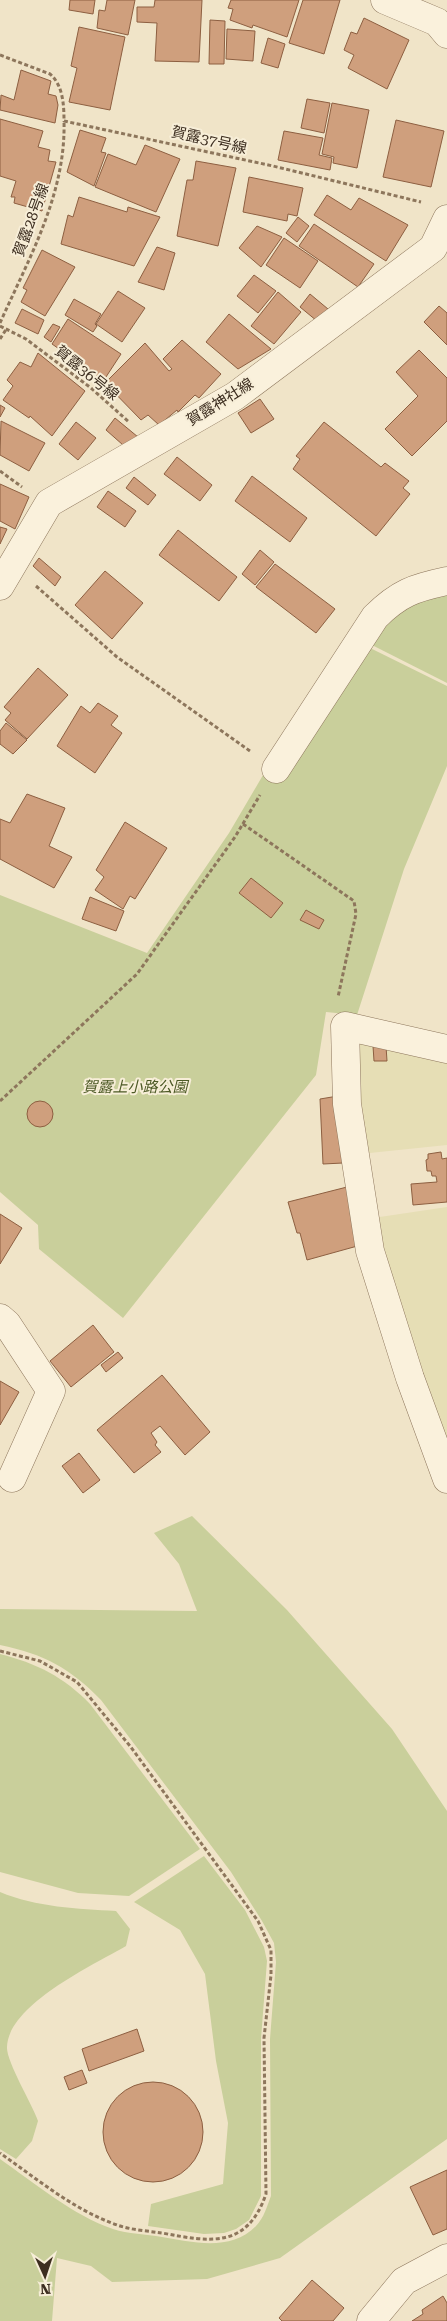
<svg xmlns="http://www.w3.org/2000/svg" width="447" height="2321" font-family="'Roboto Serif','Noto Sans JP',serif">
  <style>
    .farmland { fill: #e6deb5 }
    .green { fill: #c9cf9b }
    .building { fill: #cf9f7d; stroke: #8d5f41 }
    .lines { fill: none; stroke-linecap: round; stroke-linejoin: round }
    .minor-casing { stroke: #8d765c; stroke-width: 29 }
    .path { stroke: #8d765c; stroke-width: 3; stroke-dasharray: 4 2.5; stroke-linecap: butt }
    .minor { stroke: #faf1dc; stroke-width: 28 }
    .labels { text-anchor: middle; stroke-width: 4; stroke-linejoin: round; paint-order: stroke }
    .street-label { font-size: 15px; fill: #3d2e20; stroke: #f7eed8 }
    .park-label { font-size: 15px; font-style: italic; fill: #4d5a26; stroke: #f7eed8 }
  </style>
  <rect width="100%" height="100%" fill="#f0e4c8"/>
  <g class="farmland">
    <polygon points="373,1038 447,1054 447,1145 360,1154 359,1044"/>
    <polygon points="447,1207 447,1460 373,1218"/>
  </g>
  <g class="green">
    <polygon points="447,585 447,683 364,641 383,615"/>
    <polygon points="362,644 447,686 447,766 404,869 357,1015 326,1012 316,1075 123,1318 39,1249 38,1225 0,1192 0,895 147,953 229,833 273,758"/>
    <path d="M192 1516 287 1610 392 1729 447 1811V2139L280 2258 207 2279 112 2282 91 2266 57 2258 52 2321H0V2159C33 2182 74 2216 113 2229 128 2234 146 2234 162 2237 192 2242 231 2252 256 2226 264 2218 267 2206 271 2196L270 2039 276 1962 274 1943 262 1921 231 1872 101 1700C70 1668 44 1654 0 1645V1609L197 1611 179 1564 154 1533Z"/>
    <path d="M0 1654C36 1663 64 1677 90 1704L200 1849 129 1896 78 1893 0 1872Z"/>
    <polygon points="204,1856 245,1910 264,1947 267,1961 261,2039 261,2196 249,2220 236,2229 224,2233 204,2234 148,2226 151,2204 223,2184 228,2123 216,2061 205,1974 180,1930 134,1902"/>
    <path d="M0 1892C36 1907 78 1909 116 1911L130 1929 126 1946C93 1965 8 2005 7 2047 6 2061 32 2104 38 2121L32 2141 16 2159 0 2149Z"/>
  </g>
  <g class="building">
    <polygon points="70,0 95,0 93,14 69,10"/>
    <polygon points="107,0 135,0 128,35 97,28 99,10 105,11"/>
    <polygon points="155,0 202,0 199,62 155,61 157,23 137,22 137,7 154,7"/>
    <polygon points="231,0 299,0 287,37 253,25 252,28 230,20 233,9 228,8"/>
    <polygon points="303,0 340,0 324,54 289,43"/>
    <polygon points="364,18 409,40 387,89 348,68 354,55 344,50 351,32 357,34"/>
    <polygon points="210,20 225,21 224,64 209,64"/>
    <polygon points="79,27 125,37 110,110 69,102 77,68 71,66"/>
    <polygon points="227,29 255,31 253,61 226,59"/>
    <polygon points="268,38 285,44 278,68 261,63"/>
    <polygon points="21,70 51,81 48,94 56,96 58,105 55,123 0,110 1,95 14,100"/>
    <polygon points="307,99 330,103 324,133 301,128"/>
    <polygon points="332,103 369,110 357,168 333,163 334,157 322,154"/>
    <polygon points="0,119 43,131 38,147 50,150 48,161 56,162 42,211 14,203 15,197 11,197 16,181 0,176"/>
    <polygon points="396,120 444,131 431,187 383,177"/>
    <polygon points="80,130 106,138 101,152 106,153 94,186 67,172"/>
    <polygon points="284,131 323,138 319,155 332,158 330,170 278,160"/>
    <polygon points="145,145 180,159 156,212 95,187 108,154 136,165"/>
    <polygon points="196,161 236,168 218,246 177,236 187,180 193,180"/>
    <polygon points="249,177 303,188 297,216 288,214 287,221 243,212"/>
    <polygon points="327,195 351,210 359,198 408,225 386,261 314,215"/>
    <polygon points="79,197 127,212 128,207 160,217 134,266 61,244 68,215 73,217"/>
    <polygon points="298,217 309,226 297,242 286,233"/>
    <polygon points="314,224 374,264 358,287 299,246"/>
    <polygon points="257,226 282,237 261,267 239,248"/>
    <polygon points="284,238 318,261 300,288 266,265"/>
    <polygon points="157,247 175,253 164,290 138,282"/>
    <polygon points="42,250 75,267 45,316 21,302 27,290 23,288"/>
    <polygon points="254,275 276,291 258,313 237,296"/>
    <polygon points="118,291 145,308 122,342 96,324"/>
    <polygon points="278,292 301,312 274,344 251,326"/>
    <polygon points="310,294 328,309 317,321 300,307"/>
    <polygon points="74,299 101,314 95,324 97,326 93,332 65,315"/>
    <polygon points="439,306 447,313 447,345 424,322"/>
    <polygon points="22,309 44,320 38,334 15,323"/>
    <polygon points="229,314 271,349 238,369 206,342"/>
    <polygon points="68,319 121,354 104,380 52,344"/>
    <polygon points="53,324 60,327 51,342 44,337"/>
    <polygon points="182,340 221,374 199,398 195,395 178,412 177,410 159,425 148,415 141,420 105,383 145,343 169,371 172,369 163,359"/>
    <polygon points="419,350 447,378 447,421 412,456 385,429 418,396 396,372"/>
    <polygon points="38,353 85,391 52,436 30,416 29,418 3,400 13,386 7,380 20,362 31,367"/>
    <polygon points="260,399 274,419 251,433 238,413"/>
    <polygon points="0,405 5,408 0,417"/>
    <polygon points="115,418 138,437 123,445 106,430"/>
    <polygon points="1,421 45,443 29,471 0,455"/>
    <polygon points="76,422 96,438 78,460 59,444"/>
    <polygon points="324,422 381,467 385,463 409,481 403,488 410,494 376,536 293,469 300,459 296,456"/>
    <polygon points="177,457 212,485 200,501 164,474"/>
    <polygon points="252,476 307,518 290,542 235,501"/>
    <polygon points="134,477 156,495 148,505 126,488"/>
    <polygon points="0,484 29,497 15,529 0,521"/>
    <polygon points="108,491 136,511 125,527 97,507"/>
    <polygon points="0,527 7,529 0,544"/>
    <polygon points="178,530 237,577 219,601 159,555"/>
    <polygon points="260,550 274,562 255,585 242,574"/>
    <polygon points="39,558 61,577 55,586 33,566"/>
    <polygon points="275,564 335,609 316,633 256,587"/>
    <polygon points="105,571 143,603 112,639 75,605"/>
    <polygon points="38,668 68,695 27,739 5,720 11,713 4,707"/>
    <polygon points="98,703 118,716 111,725 122,733 95,773 57,746 81,706 90,713"/>
    <polygon points="6,723 27,740 13,754 0,744 0,731"/>
    <polygon points="27,794 65,808 49,846 72,857 54,888 0,859 0,819 10,823"/>
    <polygon points="125,822 167,848 135,899 130,896 123,909 95,890 104,877 96,870"/>
    <polygon points="251,878 283,903 271,918 239,893"/>
    <polygon points="90,897 124,911 116,931 82,919"/>
    <polygon points="306,910 324,920 319,929 300,920"/>
    <polygon points="373,1046 386,1046 387,1061 374,1061"/>
    <polygon points="338,1096 343,1163 323,1164 320,1099"/>
    <circle cx="40" cy="1114" r="13"/>
    <polygon points="441,1152 442,1159 447,1158 447,1202 413,1205 411,1184 437,1182 436,1176 432,1176 431,1171 427,1171 426,1160 428,1159 428,1154"/>
    <polygon points="347,1187 361,1245 307,1260 300,1233 297,1233 288,1202"/>
    <polygon points="0,1214 22,1228 0,1264"/>
    <polygon points="93,1325 114,1352 71,1387 50,1361"/>
    <polygon points="118,1352 123,1358 106,1372 101,1365"/>
    <polygon points="162,1375 210,1432 185,1455 160,1426 151,1433 157,1442 155,1445 161,1452 134,1473 97,1430"/>
    <polygon points="0,1381 19,1392 0,1425"/>
    <polygon points="79,1453 100,1480 83,1493 62,1466"/>
    <polygon points="137,2029 144,2051 89,2071 82,2049"/>
    <polygon points="82,2070 87,2083 69,2090 64,2077"/>
    <circle cx="153" cy="2132" r="50"/>
    <polygon points="447,2170 447,2229 433,2235 410,2187"/>
    <polygon points="312,2280 344,2308 333,2321 282,2321 279,2318"/>
    <polygon points="443,2296 447,2303 447,2321 412,2321 423,2314 422,2310"/>
  </g>
  <g class="lines">
    <defs>
      <g id="minor">
        <polyline points="385,0 437,22 447,34"/>
        <polyline points="0,586 49,503 235,396 433,248 447,219"/>
        <path d="M276 769 375 617C399 593 414 588 447 581"/>
        <polyline points="447,1049 345,1026 347,1104 370,1251 410,1378 447,1479"/>
        <polyline points="0,1318 7,1324 51,1391 12,1478"/>
        <polyline points="371,2321 404,2281 447,2258"/>
      </g>
    </defs>
    <use href="#minor" class="minor-casing"/>
    <g class="path">
      <path d="M0 55 50 74C63 85 64 105 64 121L273 166 421 202"/>
      <path d="M0 323C29 258 66 194 64 121"/>
      <polyline points="0,326 26,339 91,388 129,422"/>
      <polyline points="0,339 7,328"/>
      <polyline points="0,471 22,487"/>
      <polyline points="36,586 117,657 250,751"/>
      <polyline points="243,824 354,901 356,914 338,997"/>
      <polyline points="0,1101 137,974 235,837 260,795"/>
      <path d="M0 1651 40 1661 77 1682 130 1746 258 1921 271 1950V1975L264 2038 266 2194C247 2249 210 2242 162 2233 148 2231 131 2230 117 2225 74 2210 37 2179 0 2153"/>
    </g>
    <use href="#minor" class="minor"/>
  </g>
  <g class="labels">
    <g class="street-label">
      <text transform="translate(209 140) rotate(13)" y="5">賀露37号線</text>
      <text transform="translate(31 220) rotate(-70)" y="5">賀露28号線</text>
      <text transform="translate(87 373) rotate(39)" y="5">賀露36号線</text>
      <text transform="translate(220 402) rotate(-32)" y="5">賀露神社線</text>
    </g>
    <g class="park-label">
      <text x="135" y="1092">賀露上小路公園</text>
    </g>
  </g>
  <g transform="translate(45 2276) rotate(177)" stroke="#f7eed8" stroke-width="4" paint-order="stroke">
  <path d="M0-4L9 19L0 12L-9 19Z" fill="#3d2e20"/>
  <text y="-8" font-size="14" font-weight="bold" text-anchor="middle" fill="#3d2e20">N</text>
  </g>
</svg>
